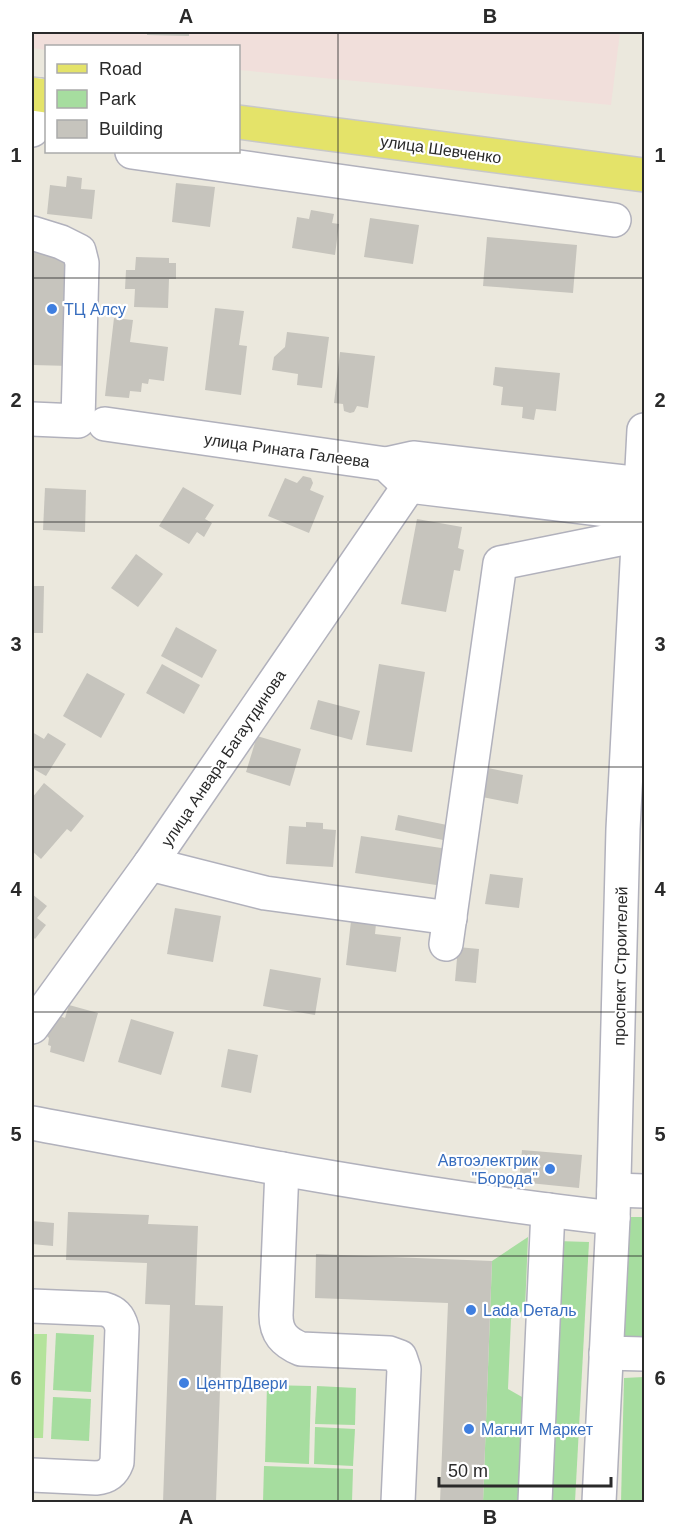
<svg xmlns="http://www.w3.org/2000/svg" width="676" height="1534" font-family="Arial,sans-serif">
  <style>
    .medical { fill: #f1dfdb }
    .green { fill: #a6dd9f }
    .pitch { fill: #b4e39b }
    .building { fill: #c6c4bd }
    .lines { fill: none; stroke-linecap: round; stroke-linejoin: round }
    .minor-casing { stroke: #b1b1bc; stroke-width: 36 }
    .major-casing { stroke: #c8c8c8; stroke-width: 36 }
    .minor { stroke: #fff; stroke-width: 33 }
    .major { stroke: #e4e369; stroke-width: 33 }
    .grid { fill: none; stroke: #2a2a2a; stroke-width: 1.5; stroke-opacity: 0.55 }
    .shop-dot { fill: #3f7fe0; stroke: #fff; stroke-width: 2 }
    .labels { text-anchor: middle; stroke-width: 4.5; stroke-linejoin: round; paint-order: stroke }
    .street-label { font-size: 16px; fill: #2a2a2a; stroke: #fff }
    .shop-label { font-size: 16px; fill: #366cbe; stroke: #fff; text-anchor: start }
    .neatline { fill: none; stroke: #2a2a2a; stroke-width: 2 }
    .grid-label { font-size: 20px; text-anchor: middle; font-weight: bold; fill: #2a2a2a }
  </style>
  <rect width="100%" height="100%" fill="#ebe8dd"/>
  <polygon class="medical" points="32,32 620,32 611,105 239,70 238,46 46,46 46,50 32,48"/>
  <g class="green">
    <polygon points="627,1217 644,1217 644,1354 622,1354"/>
    <polygon points="528,1237 525,1309 511,1319 508,1389 522,1397 518,1502 483,1502 492,1261"/>
    <polygon points="557,1241 589,1242 575,1502 547,1502"/>
    <polygon points="56,1333 94,1335 91,1392 53,1390"/>
    <polygon points="644,1377 644,1502 621,1502 624,1378"/>
    <polygon points="267,1385 311,1386 309,1464 265,1462"/>
    <polygon points="317,1386 356,1388 355,1425 315,1424"/>
    <polygon points="53,1397 91,1399 89,1441 51,1439"/>
    <polygon points="315,1427 355,1429 353,1466 314,1464"/>
    <polygon points="264,1466 353,1469 352,1502 263,1502"/>
  </g>
  <polygon class="pitch" points="32,1334 47,1334 43,1438 32,1438"/>
  <g class="building">
    <polygon points="147,32 189,32 189,36 147,35"/>
    <polygon points="67,176 82,178 81,189 95,190 92,219 47,214 50,185 66,187"/>
    <polygon points="176,183 215,187 210,227 172,222"/>
    <polygon points="311,210 334,214 332,223 339,224 335,255 292,248 297,217 309,219"/>
    <polygon points="370,218 419,225 413,264 364,257"/>
    <polygon points="487,237 577,245 573,293 483,286"/>
    <polygon points="32,252 74,253 71,366 32,365"/>
    <polygon points="136,257 169,258 169,263 176,263 176,279 169,279 168,308 134,307 135,289 125,289 126,270 135,270"/>
    <polygon points="215,308 244,311 239,345 247,346 241,395 205,390"/>
    <polygon points="114,318 133,320 130,342 168,347 164,381 149,379 148,384 142,383 141,392 130,391 129,398 105,396"/>
    <polygon points="287,332 329,337 322,388 297,385 298,374 272,370 274,357 285,347"/>
    <polygon points="340,352 375,356 368,408 357,406 354,412 350,413 344,411 343,404 334,403"/>
    <polygon points="495,367 560,373 556,411 536,409 534,420 522,418 523,407 501,405 503,387 493,385"/>
    <polygon points="303,476 311,478 313,483 310,490 324,496 309,533 268,516 285,478 297,483"/>
    <polygon points="183,487 214,505 205,519 212,523 204,537 197,532 189,544 159,526"/>
    <polygon points="45,488 86,490 85,532 43,530"/>
    <polygon points="417,519 462,527 458,548 464,550 460,571 454,570 446,612 401,604"/>
    <polygon points="136,554 163,574 138,607 111,588"/>
    <polygon points="32,586 44,586 43,633 32,633"/>
    <polygon points="176,627 217,650 202,678 161,656"/>
    <polygon points="162,664 200,685 184,714 146,693"/>
    <polygon points="379,664 425,672 412,752 366,745"/>
    <polygon points="87,673 125,694 101,738 63,716"/>
    <polygon points="318,700 360,711 352,740 310,729"/>
    <polygon points="32,732 44,739 48,733 66,744 46,776 32,768"/>
    <polygon points="257,736 301,749 290,786 246,772"/>
    <polygon points="483,767 523,775 518,804 477,796"/>
    <polygon points="44,783 84,816 71,832 67,829 41,859 32,851 32,798"/>
    <polygon points="398,815 447,825 443,840 395,830"/>
    <polygon points="306,822 323,823 323,829 336,830 333,867 286,864 289,826 306,827"/>
    <polygon points="361,836 448,849 443,886 355,873"/>
    <polygon points="490,874 523,878 519,908 485,904"/>
    <polygon points="32,894 47,906 37,918 46,925 35,939 32,936"/>
    <polygon points="175,908 221,916 213,962 167,954"/>
    <polygon points="351,921 376,924 375,934 401,937 396,972 346,965"/>
    <polygon points="458,947 479,949 476,983 455,981"/>
    <polygon points="270,969 321,978 315,1015 263,1006"/>
    <polygon points="69,1005 98,1013 84,1062 50,1052 51,1046 48,1045 49,1038 45,1034 56,1015 65,1018"/>
    <polygon points="131,1019 174,1032 161,1075 118,1062"/>
    <polygon points="228,1049 258,1055 251,1093 221,1087"/>
    <polygon points="522,1150 582,1155 579,1188 519,1182"/>
    <polygon points="68,1212 149,1215 148,1224 198,1226 195,1305 223,1306 216,1502 163,1502 170,1305 145,1304 147,1263 66,1260"/>
    <polygon points="32,1221 54,1223 53,1246 32,1244"/>
    <polygon points="316,1254 492,1261 483,1502 440,1502 448,1303 315,1298"/>
  </g>
  <g class="lines">
    <defs>
      <g id="minor">
        <polyline points="32,130 39,95"/>
        <polyline points="132,152 614,220"/>
        <polyline points="32,233 61,242 79,251 82,263 78,421 32,419"/>
        <polyline points="105,424 386,464 409,486 640,514"/>
        <polyline points="386,464 413,458 642,484"/>
        <polyline points="150,864 265,893 450,918"/>
        <polyline points="446,944 500,563 639,535"/>
        <polyline points="32,1027 150,864 409,486"/>
        <path d="M32 1123C224 1159 418 1196 613 1218"/>
        <path d="M282 1169 276 1315C276 1333 284 1342 301 1349L389 1353 400 1357 404 1369 398 1502"/>
        <polyline points="614,1190 644,1191"/>
        <path d="M32 1306 104 1309C114 1312 119 1316 122 1328L117 1462C113 1473 107 1477 96 1478L32 1475"/>
        <polyline points="606,1353 644,1354"/>
        <polyline points="535,1502 548,1210"/>
        <polyline points="599,1502 613,1218 623,829 644,430"/>
      </g>
      <g id="major">
        <polyline points="32,94 46,96"/>
        <polyline points="238,122 644,175"/>
      </g>
    </defs>
    <use href="#minor" class="minor-casing"/>
    <use href="#major" class="major-casing"/>
    <use href="#minor" class="minor"/>
    <use href="#major" class="major"/>
  </g>
  <path class="grid" d="M338 32V1502M32 278H644M32 522H644M32 767H644M32 1012H644M32 1256H644"/>
  <g class="shop-dot">
    <circle cx="52" cy="309" r="6"/>
    <circle cx="550" cy="1169" r="6"/>
    <circle cx="471" cy="1310" r="6"/>
    <circle cx="184" cy="1383" r="6"/>
    <circle cx="469" cy="1429" r="6"/>
  </g>
  <g class="labels">
    <g class="street-label">
      <text transform="translate(441 149) rotate(8)" y="6">улица Шевченко</text>
      <text transform="translate(287 450) rotate(8)" y="6">улица Рината Галеева</text>
      <text transform="translate(223 758) rotate(-56)" y="6">улица Анвара Багаутдинова</text>
      <text transform="translate(620 966) rotate(-89)" y="6">проспект Строителей</text>
    </g>
    <g class="shop-label">
      <text x="64" y="315">ТЦ Алсу</text>
      <text x="538" y="1166" text-anchor="end">Автоэлектрик<tspan x="538" dy="18">"Борода"</tspan></text>
      <text x="483" y="1316">Lada Dеталь</text>
      <text x="196" y="1389">ЦентрДвери</text>
      <text x="481" y="1435">Магнит Маркет</text>
    </g>
  </g>
  <rect width="676" height="1534" fill="none" stroke="#ffffff" stroke-width="66"/>
  <rect x="45" y="45" width="195" height="108" fill="#ffffff" stroke="#aaaaaa" stroke-width="1.5"/>
  <rect x="57" y="64" width="30" height="9" fill="#e4e369" stroke="#aaaaaa" stroke-width="1.5"/>
  <text x="99" y="75" font-size="18" fill="#2a2a2a">Road</text>
  <rect x="57" y="90" width="30" height="18" fill="#a6dd9f" stroke="#aaaaaa" stroke-width="1.5"/>
  <text x="99" y="105" font-size="18" fill="#2a2a2a">Park</text>
  <rect x="57" y="120" width="30" height="18" fill="#c6c4bd" stroke="#aaaaaa" stroke-width="1.5"/>
  <text x="99" y="135" font-size="18" fill="#2a2a2a">Building</text>
  <path d="M439 1477v9h172v-9" fill="none" stroke="#2a2a2a" stroke-width="3"/>
  <text x="448" y="1477" font-size="18" fill="#2a2a2a" stroke="#ffffff" stroke-width="4.5" paint-order="stroke">50 m</text>
  <rect x="33" y="33" width="610" height="1468" class="neatline"/>
  <g class="grid-label">
    <text x="186" y="23">A</text>
    <text x="490" y="23">B</text>
    <text x="16" y="162">1</text>
    <text x="660" y="162">1</text>
    <text x="16" y="407">2</text>
    <text x="660" y="407">2</text>
    <text x="16" y="651">3</text>
    <text x="660" y="651">3</text>
    <text x="16" y="896">4</text>
    <text x="660" y="896">4</text>
    <text x="16" y="1141">5</text>
    <text x="660" y="1141">5</text>
    <text x="16" y="1385">6</text>
    <text x="660" y="1385">6</text>
    <text x="186" y="1524">A</text>
    <text x="490" y="1524">B</text>
  </g>
</svg>
